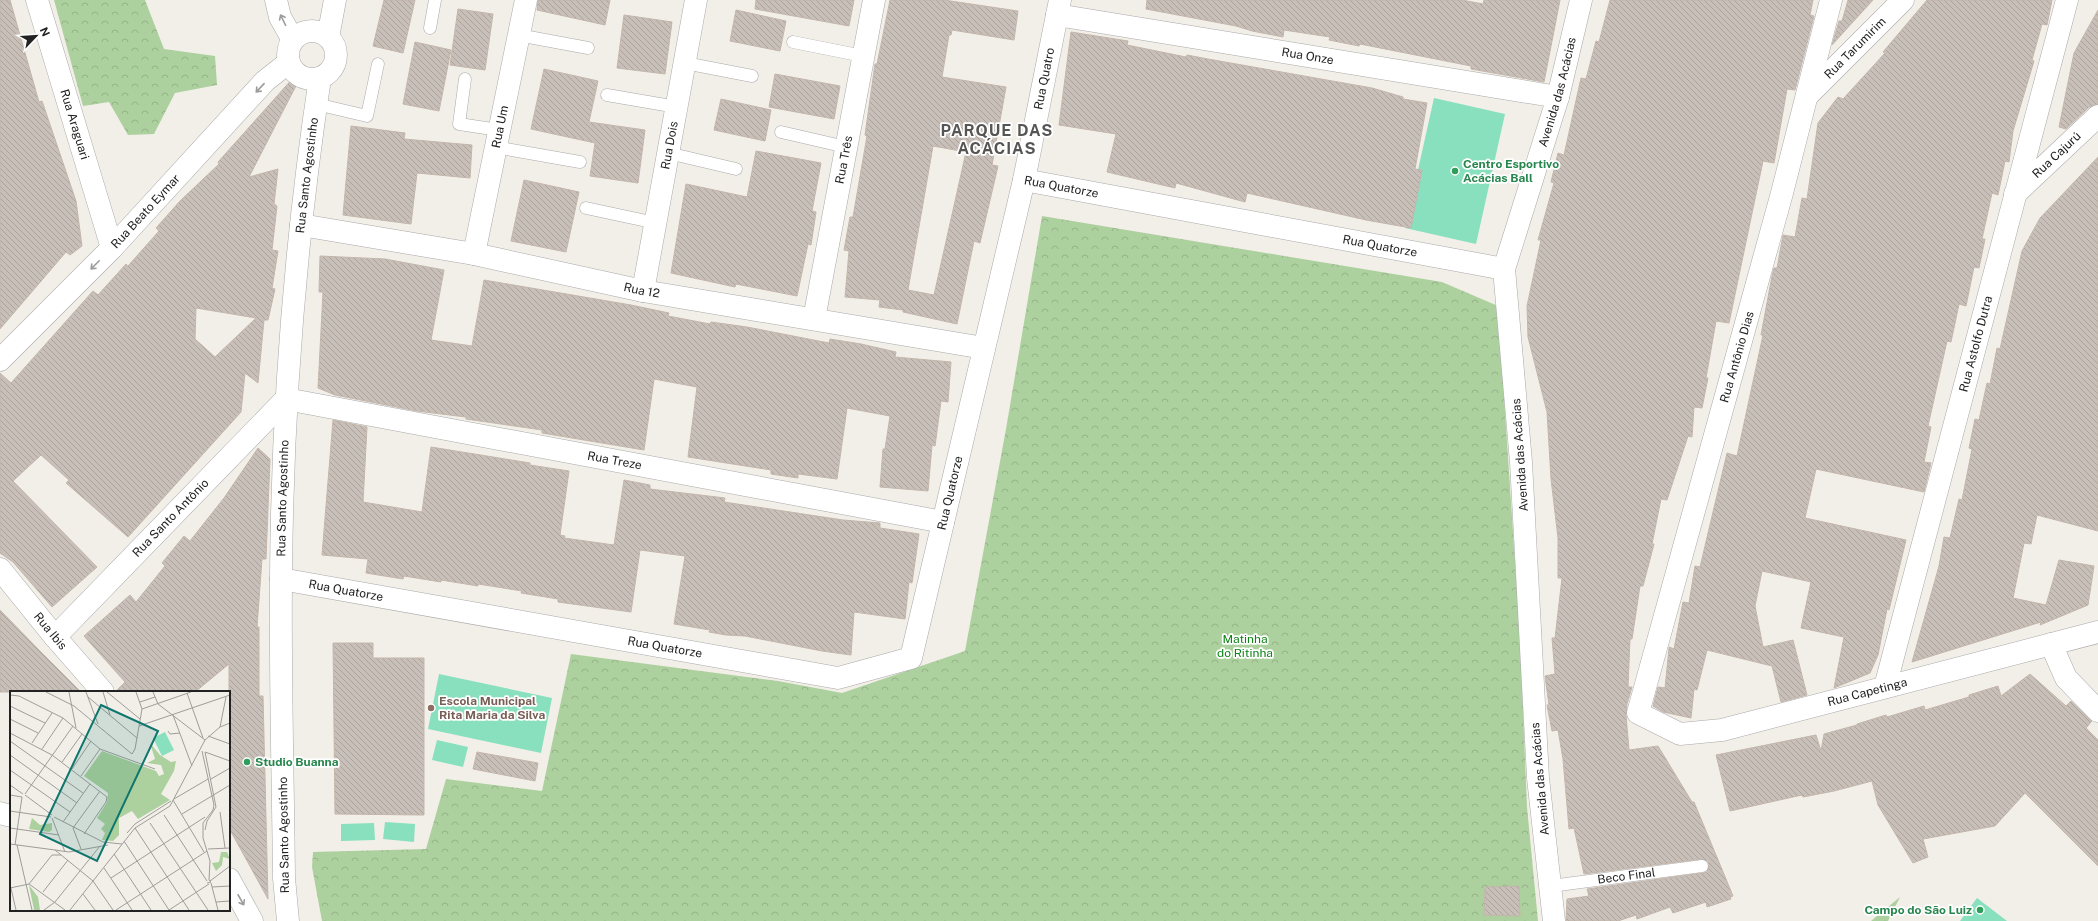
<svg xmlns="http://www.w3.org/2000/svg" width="2098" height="921" font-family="'Public Sans',sans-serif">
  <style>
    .forest { fill: url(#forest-crowns) }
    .pitch { fill: #88e0be }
    .building { fill: url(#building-back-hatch); stroke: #c4b6ab; fill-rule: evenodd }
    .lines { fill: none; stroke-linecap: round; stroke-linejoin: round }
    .service-casing { stroke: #a9a9a9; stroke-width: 13 }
    .minor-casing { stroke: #a9a9a9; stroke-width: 23 }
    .tertiary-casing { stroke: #a9a9a9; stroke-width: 23 }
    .service { stroke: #fff; stroke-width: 12 }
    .minor { stroke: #fff; stroke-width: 22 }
    .tertiary { stroke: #fff; stroke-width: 22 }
    .oneway { stroke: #9c9c9c }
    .leisure-dot { fill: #2e9e5b; stroke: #fff; stroke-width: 1.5 }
    .education-dot { fill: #8d6e63; stroke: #fff; stroke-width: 1.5 }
    .labels { text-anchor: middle; stroke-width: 3.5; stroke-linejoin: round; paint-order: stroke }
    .street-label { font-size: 12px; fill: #222; stroke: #fff }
    .leisure-label { font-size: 12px; font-weight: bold; fill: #27864d; stroke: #fff; text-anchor: start }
    .park-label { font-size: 12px; fill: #0c8416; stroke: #fff }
    .education-label { font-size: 12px; font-weight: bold; fill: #785e54; stroke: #fff; text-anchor: start }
    .district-label { font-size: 16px; font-weight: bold; letter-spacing: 1px; fill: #555; stroke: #fff }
    .inset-road { fill: none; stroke: #9f9d99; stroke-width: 1 }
    .view { fill: #0f766e; fill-opacity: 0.15; stroke: #0f766e; stroke-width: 2 }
    .inset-edge { fill: none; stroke: #222; stroke-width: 2 }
  </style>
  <defs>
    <pattern id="forest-crowns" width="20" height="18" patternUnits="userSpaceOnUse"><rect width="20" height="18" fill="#add19e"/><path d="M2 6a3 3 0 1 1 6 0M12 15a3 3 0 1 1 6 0" fill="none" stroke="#95b388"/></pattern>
    <pattern id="building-back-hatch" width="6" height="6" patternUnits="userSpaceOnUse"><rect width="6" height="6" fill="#c7bfb8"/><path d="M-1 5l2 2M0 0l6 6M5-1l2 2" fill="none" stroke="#aba49e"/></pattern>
  </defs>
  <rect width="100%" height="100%" fill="#f2efe9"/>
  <g class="forest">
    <polygon points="54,0 145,0 164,49 215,56 217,85 175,93 154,134 128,135 109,102 83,106"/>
    <polygon points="1042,216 1442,282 1498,306 1520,637 1527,807 1538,921 322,921 312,867 313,852 426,849 446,779 542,791 571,654 778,681 842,693 965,651 1006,429"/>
    <polygon points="1900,897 1888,921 1871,921"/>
  </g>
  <g class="pitch">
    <polygon points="1434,98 1505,114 1476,244 1405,228"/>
    <polygon points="439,674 552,698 541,753 428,729"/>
    <polygon points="437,740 468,747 463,767 432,760"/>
    <polygon points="385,822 415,824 414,842 383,839"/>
    <polygon points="374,823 375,840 341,841 341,824"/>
    <polygon points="1977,898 2007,921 1960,921"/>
  </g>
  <g class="building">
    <polygon points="0,0 10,0 39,102 42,101 76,201 82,246 70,255 66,252 0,329"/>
    <polygon points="384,0 415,0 403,53 373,46"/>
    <polygon points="538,0 610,0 605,25 537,10"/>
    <polygon points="756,0 854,0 849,26 755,9"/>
    <path d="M890 0H944L1018 11 1014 40 952 30 951 35H949L942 77 1006 87 992 165 998 166 980 243 974 241 957 324 903 312V310L879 307 880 300 845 297 849 251 844 250 850 217H853L867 136 865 135 875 64H877ZM933 146 966 152 934 295 908 290Z"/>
    <polygon points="1147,0 1462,0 1483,4 1484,0 1560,0 1544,82 1471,69 1471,66 1360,44 1359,46 1329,40 1330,37 1284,30 1283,37 1252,31 1236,26 1146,9"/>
    <polygon points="1610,0 1813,0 1810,15 1814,16 1795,90 1787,89 1774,163 1763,161 1729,323 1716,321 1706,378 1708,378 1702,408 1694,407 1692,437 1688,436 1667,500 1661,499 1652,544 1654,544 1643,586 1640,586 1632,639 1630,639 1628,687 1632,687 1627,704 1626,715 1629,750 1658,746 1692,802 1694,802 1733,896 1730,897 1731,899 1707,907 1706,902 1673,913 1670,907 1637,919 1636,915 1618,921 1566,921 1567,899 1589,896 1587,889 1703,873 1707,872 1709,865 1708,861 1701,859 1584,874 1574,828 1569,829 1563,759 1558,730 1552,731 1547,705 1549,705 1545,676 1555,674 1552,638 1555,638 1562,578 1558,578 1558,538 1551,479 1547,412 1528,337 1527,306 1541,240 1538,240 1554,183 1551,182 1558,153 1564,155 1581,78 1586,79 1596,41 1599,42"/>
    <polygon points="1848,0 1873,0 1832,45 1839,21 1842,21"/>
    <polygon points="1927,0 2052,0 2047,25 2042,24 2032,60 2034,61 2013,131 2009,162 2005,161 1998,195 1992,193 1982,239 1985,239 1979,268 1974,267 1966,306 1959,304 1951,342 1947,341 1928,426 1931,427 1924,462 1931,463 1924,492 1816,469 1805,518 1906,540 1889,610 1887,609 1878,655 1870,673 1834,688 1844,637 1801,628 1811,582 1762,571 1755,606 1763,647 1793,640 1807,695 1781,702 1772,666 1707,650 1697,690 1694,689 1691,718 1663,712 1653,706 1658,687 1665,688 1669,649 1669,647 1674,649 1683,602 1689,603 1695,566 1700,567 1727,453 1737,456 1763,335 1761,335 1772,276 1774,268 1777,268 1783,235 1795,237 1802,198 1807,199 1818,123 1838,97 1843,99 1885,53 1883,52"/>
    <polygon points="458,9 493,14 485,70 450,65"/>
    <polygon points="736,10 786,21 780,51 730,41"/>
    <polygon points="2098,10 2098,104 2089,107 2066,129 2059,127 2074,53"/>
    <polygon points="624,15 672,22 665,74 617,68"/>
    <polygon points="1071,32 1128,41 1127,45 1186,57 1187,55 1208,59 1372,88 1403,97 1403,99 1427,103 1415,169 1422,170 1411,228 1366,220 1247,193 1245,202 1176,183 1175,188 1107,172 1116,134 1059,125"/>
    <polygon points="415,42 451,50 439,111 403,104"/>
    <polygon points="544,69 598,81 589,122 645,130 638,183 590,176 595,143 531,129"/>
    <polygon points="775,74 840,86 834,119 769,107"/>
    <path d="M294 77 299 80 249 177 278 169 274 204 277 206 272 250 278 251 272 288 275 289 268 320H264L258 383 245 373 241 412 128 537 66 483 69 480 41 455 13 481 97 567 52 607 13 562 0 553V373L11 383 93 291 98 295 126 264 128 266 159 231 156 228 180 201 219 164 218 162ZM196 308 256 318 215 357 195 339Z"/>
    <polygon points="721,99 771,110 765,141 714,130"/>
    <polygon points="351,126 405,133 404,139 472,145 470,178 417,173 411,224 343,215"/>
    <polygon points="756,151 821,163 812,211 816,212 811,245 808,244 797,296 736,284 735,287 671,273 686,184 747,197"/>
    <polygon points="2098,157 2098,531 2037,515 2031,544 2024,543 2013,598 2046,605 2059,560 2094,566 2088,605 2040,625 2041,622 1912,662 1939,566 1944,537 1950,538 1959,499 1962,500 1972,449 1969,448 1975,419 1979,420 1987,383 1990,384 1997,348 2000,349 2022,251 2040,218"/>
    <polygon points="524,180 579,192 566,252 511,241"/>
    <polygon points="320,256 385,259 444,270 431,340 472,346 484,280 631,305 669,313 668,316 710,324 711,322 747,327 829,343 830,339 861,344 896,352 895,357 951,362 948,402 941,401 935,446 932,445 928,491 880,487 883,449 885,449 890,416 847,408 837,479 798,474 798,478 771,474 771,470 688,457 697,387 654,379 644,450 542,433 542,430 466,419 466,417 417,411 335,395 318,388 323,292 319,292"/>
    <polygon points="333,420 367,427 363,502 422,512 431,447 530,463 530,465 569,471 560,535 565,536 564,538 614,545 624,480 650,485 650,489 725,498 724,502 843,520 880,523 880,528 919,534 912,583 909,582 905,619 854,612 851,655 822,651 745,636 726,635 709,632 710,630 674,624 685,556 640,550 631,612 558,602 558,599 521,593 522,591 478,584 478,586 441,580 441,582 404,576 403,579 366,573 368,559 322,555"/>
    <polygon points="258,448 270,459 266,559 262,559 257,627 259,627 259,696 263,696 268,899 229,828 229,664 195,692 115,692 125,682 84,636 130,595 136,602 165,566 162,563 184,536 190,541 224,498"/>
    <polygon points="0,610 40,651 81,692 0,692"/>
    <polygon points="333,643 373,643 373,658 424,658 424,815 335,814"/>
    <polygon points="2030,674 2066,706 2071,701 2092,721 2086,728 2098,740 2098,866 2025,793 1995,826 1923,839 1928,857 1913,863 1878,805 1872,781 1834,791 1803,797 1802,795 1730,811 1716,755 1816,735 1821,751 1824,734 1857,725 1857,724 1886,715 1887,717 1924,706 1925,710 1969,697 1969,695 1998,686 2001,696"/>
    <polygon points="477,752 538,763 535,781 473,769"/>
    <polygon points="1519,886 1520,916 1484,915 1485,887"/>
  </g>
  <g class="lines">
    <defs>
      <g id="service">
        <polyline points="430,28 435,0"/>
        <polyline points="518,35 588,48"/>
        <polyline points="793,42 863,56"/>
        <polyline points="685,63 752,76"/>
        <polyline points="465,79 459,124 499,130"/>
        <polyline points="607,95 677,107"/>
        <polyline points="316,104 367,116 378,64"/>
        <polyline points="781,132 846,147"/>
        <polyline points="495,147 580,162"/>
        <polyline points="668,153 736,169"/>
        <polyline points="586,208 656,223"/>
        <path id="s1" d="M1551 886 1702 866"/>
      </g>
      <g id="minor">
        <polyline points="276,0 280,17 293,40"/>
        <path id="s2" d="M1831 0 1782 193 1638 713 1680 734 1722 730 2098 632"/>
        <path id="s3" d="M1057 15 1558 97"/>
        <path id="s4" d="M1807 96 1903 0"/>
        <path id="s5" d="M1024 180 1504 269"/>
        <path id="s6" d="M2015 194 2098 116"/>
        <path id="s7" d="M301 225 474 254 643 291 984 348"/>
        <path id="s8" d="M474 254 526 0"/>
        <path id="s9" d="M643 291 696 0"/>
        <path id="s10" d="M814 319 874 0"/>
        <path id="s11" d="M281 579 838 678 911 658 1024 180 1060 0"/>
        <path id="s12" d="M55 637 286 399 943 522"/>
        <polyline points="2051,644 2066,678 2098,711"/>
        <path id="s13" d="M1885 687 2067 0"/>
        <polyline points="0,813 11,816"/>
        <path id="s14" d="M1554 921 1538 778 1521 462 1504 269 1558 97 1581 0"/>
      </g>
      <g id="tertiary">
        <path id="s15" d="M37 0 112 248"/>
        <circle cx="312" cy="55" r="24"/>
        <polyline points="328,37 335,0"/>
        <path id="s16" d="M0 360 112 248 265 81 289 62"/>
        <path id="s17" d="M0 569 55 637 103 692"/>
        <polyline points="229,879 252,921"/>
        <path id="s18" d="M288 921 284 878C283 779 280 679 281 580 282 412 295 243 320 78"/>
      </g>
    </defs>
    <use href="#service" class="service-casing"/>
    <use href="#minor" class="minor-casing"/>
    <use href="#tertiary" class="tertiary-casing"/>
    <use href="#service" class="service"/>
    <use href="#minor" class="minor"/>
    <use href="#tertiary" class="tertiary"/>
  </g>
  <defs><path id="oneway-shaft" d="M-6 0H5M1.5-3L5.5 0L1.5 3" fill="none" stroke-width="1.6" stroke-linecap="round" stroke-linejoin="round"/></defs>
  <g class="oneway">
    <use href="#oneway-shaft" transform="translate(283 20) rotate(-116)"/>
    <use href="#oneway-shaft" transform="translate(260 88) rotate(133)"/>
    <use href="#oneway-shaft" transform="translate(95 265) rotate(135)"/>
    <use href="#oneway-shaft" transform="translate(241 900) rotate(61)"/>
  </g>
  <g class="leisure-dot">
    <circle cx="1455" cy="171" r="4"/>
    <circle cx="247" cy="762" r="4"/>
    <circle cx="1980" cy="910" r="4"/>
  </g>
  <circle class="education-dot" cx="431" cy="708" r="4"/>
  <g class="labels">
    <g class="street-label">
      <text dy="4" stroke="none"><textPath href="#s4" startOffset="68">Rua Tarumirim</textPath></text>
      <text dy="4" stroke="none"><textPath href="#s3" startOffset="254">Rua Onze</textPath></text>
      <text dy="4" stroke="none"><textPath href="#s11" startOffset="1236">Rua Quatro</textPath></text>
      <text dy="4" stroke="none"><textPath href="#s14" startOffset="839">Avenida das Acácias</textPath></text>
      <text dy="4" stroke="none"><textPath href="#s15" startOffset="130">Rua Araguari</textPath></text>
      <text dy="4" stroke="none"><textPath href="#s8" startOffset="130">Rua Um</textPath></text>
      <text dy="4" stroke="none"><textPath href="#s9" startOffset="148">Rua Dois</textPath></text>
      <text dy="4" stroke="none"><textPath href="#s6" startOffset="57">Rua Cajurú</textPath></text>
      <text dy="4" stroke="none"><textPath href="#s10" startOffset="162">Rua Três</textPath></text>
      <text dy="4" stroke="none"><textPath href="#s18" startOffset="747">Rua Santo Agostinho</textPath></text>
      <text dy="4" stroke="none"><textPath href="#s5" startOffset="38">Rua Quatorze</textPath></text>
      <text dy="4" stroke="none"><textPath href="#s16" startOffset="208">Rua Beato Eymar</textPath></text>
      <text dy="4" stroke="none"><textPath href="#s5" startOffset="362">Rua Quatorze</textPath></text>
      <text dy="4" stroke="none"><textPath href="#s7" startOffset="347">Rua 12</textPath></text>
      <text dy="4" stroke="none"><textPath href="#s13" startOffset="355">Rua Astolfo Dutra</textPath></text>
      <text transform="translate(1737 357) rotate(-74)" y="4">Rua Antônio Dias</text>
      <text transform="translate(1520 455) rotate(-94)" y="4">Avenida das Acácias</text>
      <text dy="4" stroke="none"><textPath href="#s12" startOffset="666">Rua Treze</textPath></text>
      <text dy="4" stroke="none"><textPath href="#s11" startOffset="811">Rua Quatorze</textPath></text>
      <text dy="4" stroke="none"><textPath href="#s18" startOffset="423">Rua Santo Agostinho</textPath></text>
      <text dy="4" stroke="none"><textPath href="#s12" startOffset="166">Rua Santo Antônio</textPath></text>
      <text dy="4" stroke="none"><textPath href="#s11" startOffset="66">Rua Quatorze</textPath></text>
      <text dy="4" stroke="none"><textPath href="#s17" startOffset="80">Rua Ibis</textPath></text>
      <text dy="4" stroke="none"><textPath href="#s11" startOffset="390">Rua Quatorze</textPath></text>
      <text dy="4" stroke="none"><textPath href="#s2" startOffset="978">Rua Capetinga</textPath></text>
      <text transform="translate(1540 779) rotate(-95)" y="4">Avenida das Acácias</text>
      <text transform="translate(284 835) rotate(-91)" y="4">Rua Santo Agostinho</text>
      <text dy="4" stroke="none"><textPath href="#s1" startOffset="76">Beco Final</textPath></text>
    </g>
    <g class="leisure-label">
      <text x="1463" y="168">Centro Esportivo<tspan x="1463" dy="14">Acácias Ball</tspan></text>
      <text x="255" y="766">Studio Buanna</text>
      <text x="1972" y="914" text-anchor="end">Campo do São Luiz</text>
    </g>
    <g class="park-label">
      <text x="1245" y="643">Matinha<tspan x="1245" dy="14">do Ritinha</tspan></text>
    </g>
    <g class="education-label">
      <text x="439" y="705">Escola Municipal<tspan x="439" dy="14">Rita Maria da Silva</tspan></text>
    </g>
    <g class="district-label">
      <text x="997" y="136">PARQUE DAS<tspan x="997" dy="18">ACÁCIAS</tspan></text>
    </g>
  </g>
  <g transform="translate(10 691)">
    <rect width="220" height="220" fill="#f2efe9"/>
    <path d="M140 52 150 64 161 71 166 70 164 80 151 103 160 109 128 128 122 120 109 127V144L103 150 92 149 95 142 91 138 95 133 87 127 97 111 98 102 74 85 92 60 146 80 149 85 154 83 151 74 137 72 145 68ZM22 127 30 134 42 132V139L39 141 19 138ZM211 161H217L220 168 213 166 212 174 206 180 202 172 209 171ZM19 194 28 206 30 219H24Z" fill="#add19e"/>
    <path d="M155 41 164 59 152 65 143 47Z" fill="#88e0be"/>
    <path class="inset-road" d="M36 1 64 15 122 63 125 58 132 18 126 1M59 1 66 37M76 1 88 33M93 1 100 24M97 1 130 28M143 1 148 13M177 2 193 47M0 4 9 5 53 27 90 58 145 78M78 6 127 47M130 11 145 6M148 13 195 49M0 15 35 32M132 18 181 1M163 24 182 75M0 28 28 42M129 35 220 4M210 36 216 6M158 40 160 43 170 42M0 42 42 64 97 106 96 111 74 143M198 45 220 53M0 50 73 102M22 52 42 22M32 58 53 27M192 60 204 114 203 119 193 132V147L200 170 199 189 201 191 197 192M195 61 220 70M0 64 67 112M52 71 72 43M62 78 81 50M0 79 60 121M71 85 90 58M201 88 220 77M0 94 13 103M15 103 63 35M0 104 12 106M15 104 42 124M164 108 198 88M163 109 194 161M0 120 41 126M210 121 215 157M172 123 220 94M154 124 197 190M44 126 93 151 112 153M42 127 55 161M53 131 80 93M140 132 198 219M0 137 49 144M125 137 179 219M195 139 197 130 206 116 195 61M117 142 125 133 161 110M114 150 159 219M0 153 45 159 83 190 103 219M5 154 12 106M7 154 22 219M71 158 63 137 90 100M198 158 220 157M45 159 59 161 98 154M104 163 141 219M94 177 122 219M101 187 195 126M200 190 220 175M201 192 208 219M0 193 6 219M19 193 55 219M202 196 220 195M0 197 19 193 42 164H51M33 201 58 169M73 203 85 219M206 211 220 210M34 219 45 211 90 155M60 219 125 137 160 115 195 49 210 36 220 32M106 219 197 160M159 219 199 193"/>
    <path class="view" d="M91 14 148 40 87 170 30 143Z"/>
    <rect width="220" height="220" class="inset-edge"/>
  </g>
  <g transform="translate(36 36) rotate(65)" stroke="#ffffff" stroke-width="3" paint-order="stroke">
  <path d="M0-3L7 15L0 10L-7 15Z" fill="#222222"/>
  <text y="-6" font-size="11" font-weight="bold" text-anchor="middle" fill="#222222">N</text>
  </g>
</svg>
